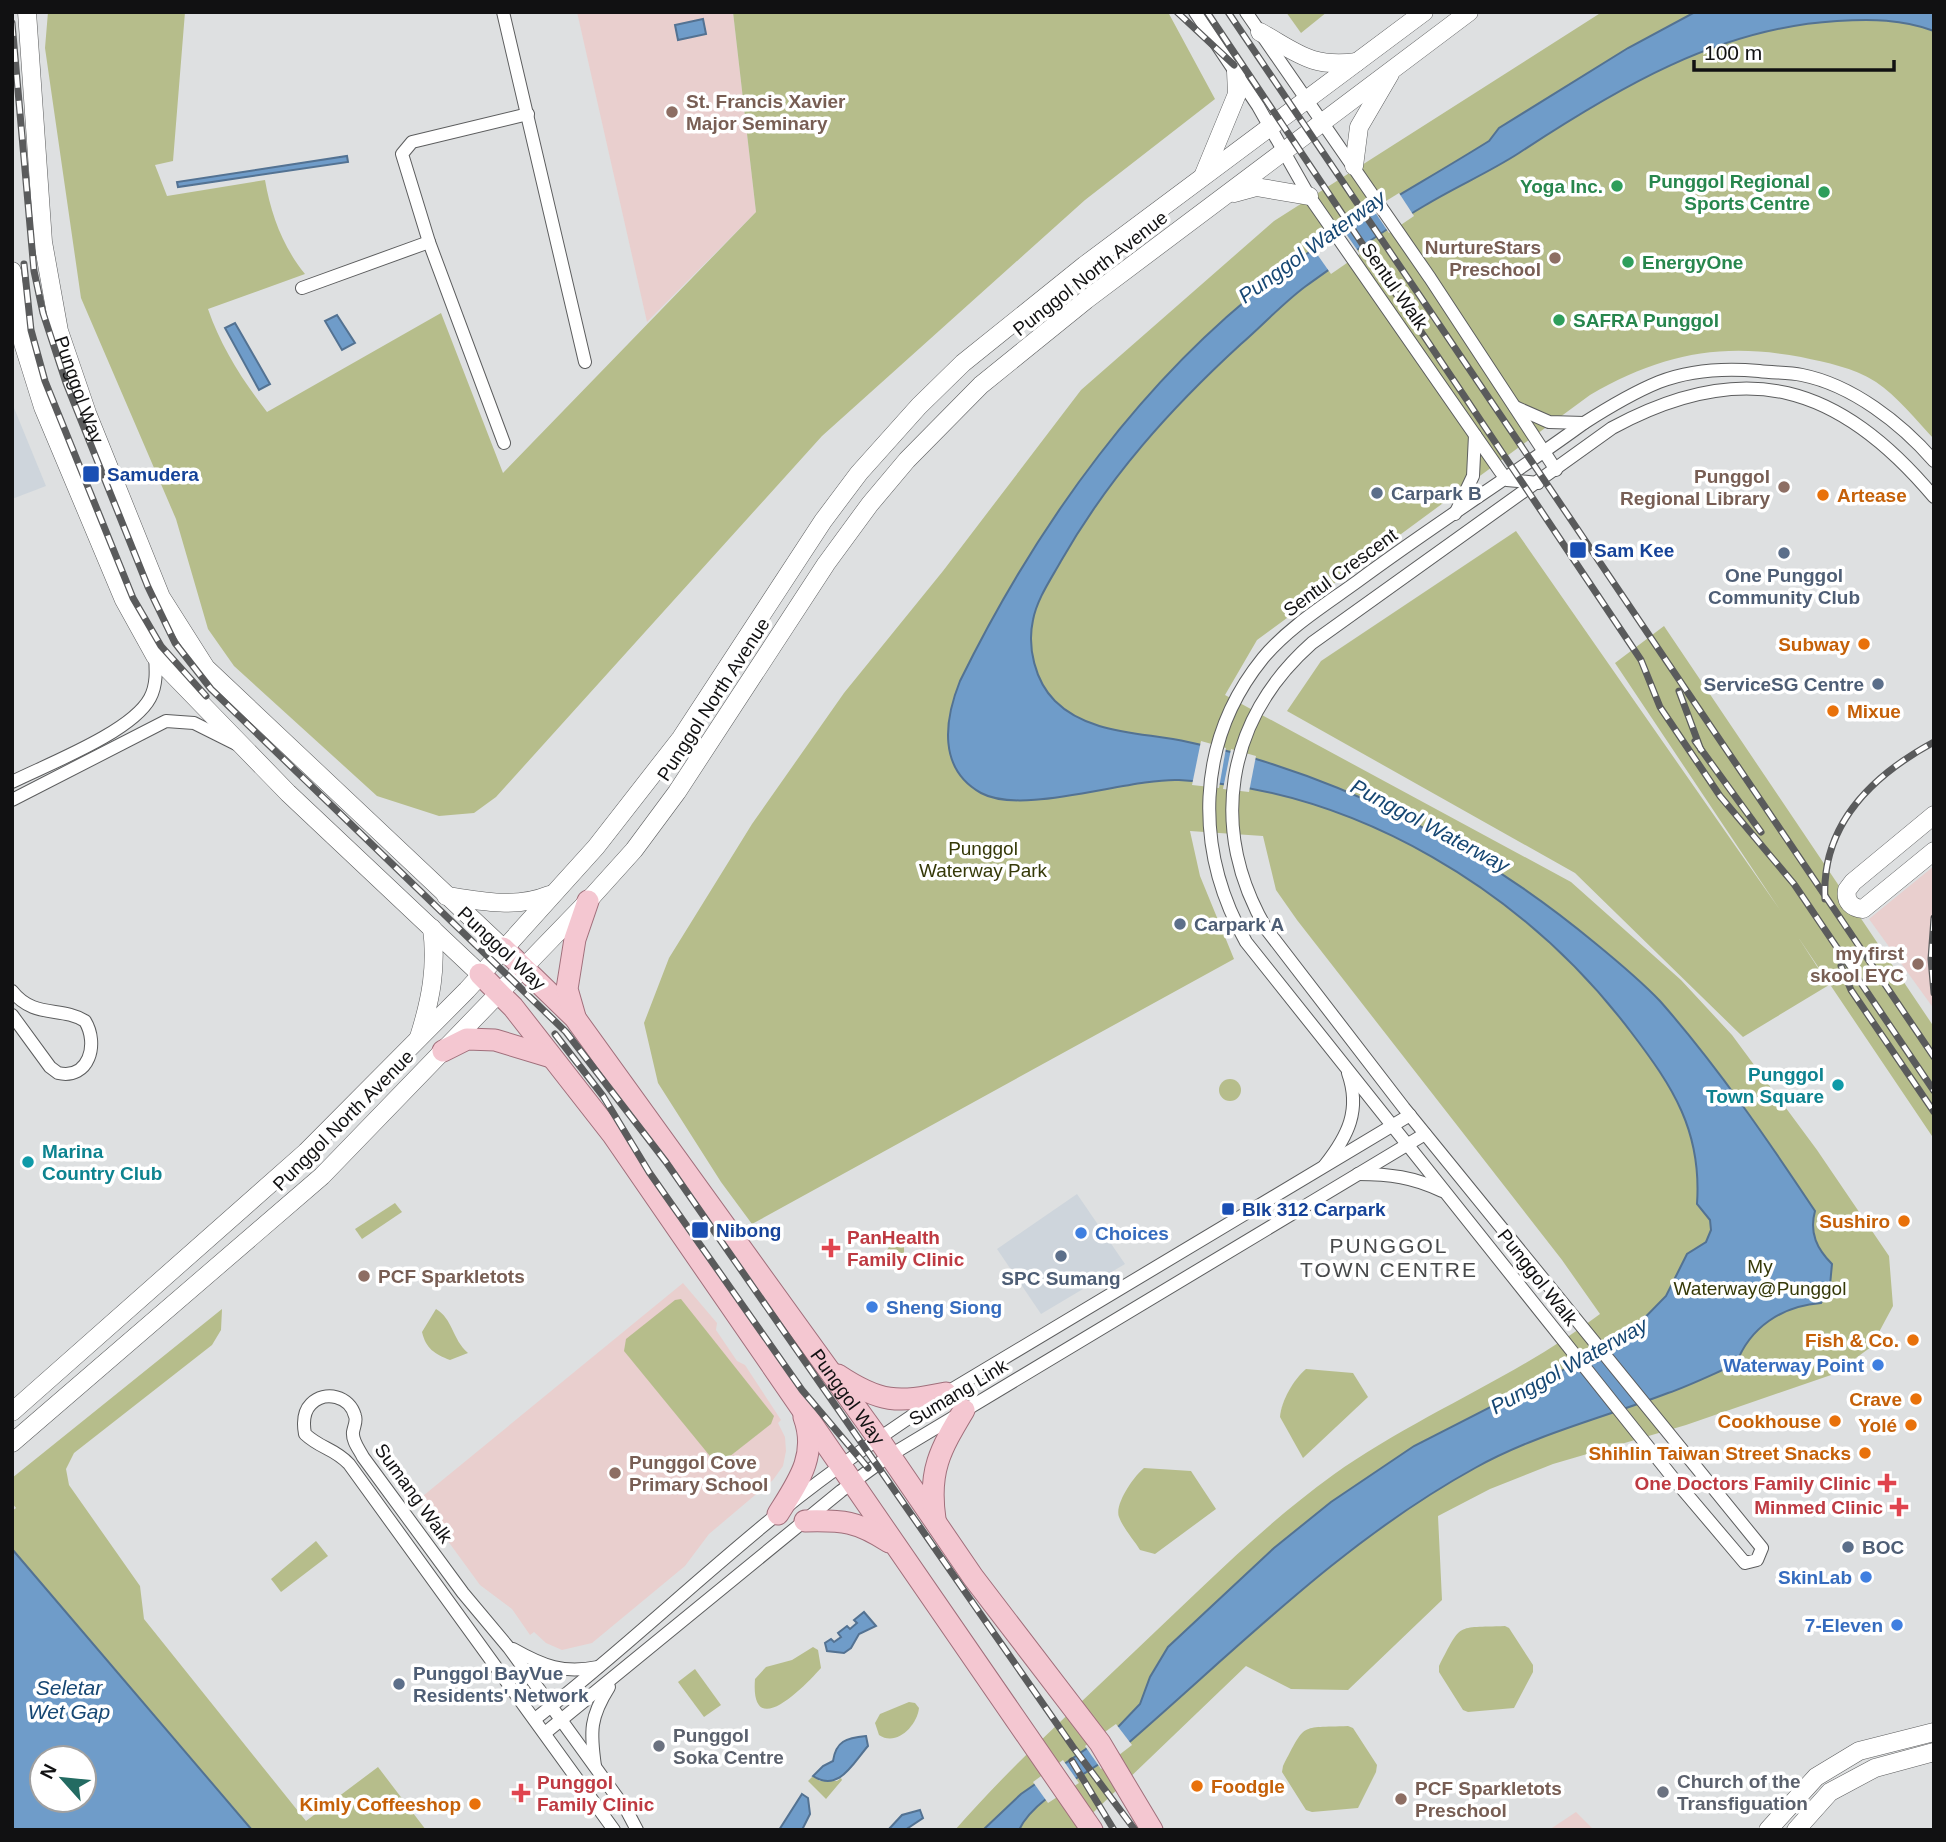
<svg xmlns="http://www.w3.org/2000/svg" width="1946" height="1842" font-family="Arial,sans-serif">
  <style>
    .built { fill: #ced5dc }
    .education { fill: #e9cfce }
    .medical { fill: #e4d2c2 }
    .green { fill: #b6bd8b }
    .water { fill: #6f9cc9; stroke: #537292; stroke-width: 2; fill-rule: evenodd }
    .pier { fill: #dee0e1 }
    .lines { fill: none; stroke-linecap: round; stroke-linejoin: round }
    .street-casing { stroke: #5c5d5e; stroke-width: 14 }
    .secondary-casing { stroke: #5c5d5e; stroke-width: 19 }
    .primary-casing { stroke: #a06f7b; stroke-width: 23 }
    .street { stroke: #fff; stroke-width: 12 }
    .secondary { stroke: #fff; stroke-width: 18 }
    .primary { stroke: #f4c7d1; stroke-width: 21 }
    .rail-casing { stroke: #5a5b5c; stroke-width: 7 }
    .rail { stroke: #fff; stroke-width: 4.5; stroke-dasharray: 13; stroke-linecap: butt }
    .education-dot { fill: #8d6e63; stroke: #fff; stroke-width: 2.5 }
    .leisure-dot { fill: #2e9e5b; stroke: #fff; stroke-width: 2.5 }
    .transit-dot { fill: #1a4fb4; stroke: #fff; stroke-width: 2.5 }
    .service-dot { fill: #5c6f8a; stroke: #fff; stroke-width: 2.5 }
    .food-dot { fill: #e8710a; stroke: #fff; stroke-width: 2.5 }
    .culture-dot { fill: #0f9aa8; stroke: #fff; stroke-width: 2.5 }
    .shop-dot { fill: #3f7fe0; stroke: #fff; stroke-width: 2.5 }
    .health-dot { fill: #e0444e; stroke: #fff; stroke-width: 2.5 }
    .worship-dot { fill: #6b7280; stroke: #fff; stroke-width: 2.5 }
    .labels { text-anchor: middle; stroke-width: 7; stroke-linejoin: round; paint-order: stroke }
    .education-label { font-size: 19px; font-weight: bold; fill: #785e54; stroke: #fff; text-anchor: start }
    .leisure-label { font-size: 19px; font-weight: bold; fill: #27864d; stroke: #fff; text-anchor: end }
    .street-label { font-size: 19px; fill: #111112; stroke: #fff }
    .transit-label { font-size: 19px; font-weight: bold; fill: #164399; stroke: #fff; text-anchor: start }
    .service-label { font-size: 19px; font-weight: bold; fill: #4e5e75; stroke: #fff; text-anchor: start }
    .food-label { font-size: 19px; font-weight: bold; fill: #c56008; stroke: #fff; text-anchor: end }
    .park-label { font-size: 19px; fill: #353908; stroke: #fff }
    .culture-label { font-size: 19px; font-weight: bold; fill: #0d838f; stroke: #fff; text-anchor: end }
    .shop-label { font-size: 19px; font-weight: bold; fill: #366cbe; stroke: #fff; text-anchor: end }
    .health-label { font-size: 19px; font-weight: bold; fill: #be3a42; stroke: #fff; text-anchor: start }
    .worship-label { font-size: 19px; font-weight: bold; fill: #5b616d; stroke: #fff; text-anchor: start }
    .water-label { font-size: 21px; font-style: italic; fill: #164773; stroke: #fff }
    .neighbourhood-label { font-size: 21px; letter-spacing: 2px; fill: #47494a; stroke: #fff }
  </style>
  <rect width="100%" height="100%" fill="#dee0e1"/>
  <g class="built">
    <polygon points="12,403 46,486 12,499"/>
    <polygon points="1077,1194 1125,1264 1041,1314 997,1249"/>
  </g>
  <g class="education">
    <polygon points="577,12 733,12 756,212 647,322"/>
    <polygon points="1934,866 1934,1009 1869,919"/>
    <polygon points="683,1283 717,1323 716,1330 737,1361 745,1365 781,1420 778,1423 785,1437 786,1451 783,1466 773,1480 709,1534 685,1566 592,1643 562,1650 546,1643 534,1632 530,1635 512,1609 480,1585 418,1500"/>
    <polygon points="1576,1812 1594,1830 1549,1830"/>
  </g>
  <polygon class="medical" points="524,1783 531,1792 517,1804 510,1794"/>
  <g class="green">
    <path d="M48 12H185L173 161 155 165 167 196 265 180C271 215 283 247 305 274L208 309C221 347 243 381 267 412L441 313 503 473 756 212 733 12H1168L1215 99 1085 200 822 436 496 797 474 813 439 816 377 796 234 666 208 629 176 519 81 298 45 48Z"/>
    <polygon points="1286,12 1327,12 1301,33"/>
    <path d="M1602 12H1934V439C1917 421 1897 396 1876 382 1852 367 1828 363 1801 357 1720 342 1661 354 1590 395L1257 640 1225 695 1571 882 1681 980 1732 1035 1817 1150 1889 1256 1893 1306 1871 1347 1834 1374 1686 1425 1553 1464 1490 1489 1438 1516 1442 1600 1348 1690 1291 1689 1246 1666 1075 1830H955C1011 1766 1074 1709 1135 1651 1199 1591 1261 1527 1333 1475 1417 1415 1519 1376 1600 1314L1562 1260 1297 920 1276 890 1263 836 1190 831 1200 876 1234 959 752 1224 721 1182 658 1083 644 1023 669 958 752 824 844 693 943 571 1081 390 1274 221Z"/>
    <polygon points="1516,531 1780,910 1615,663 1664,626 1934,1027 1934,1139 1798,937 1829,985 1743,1037 1575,873 1287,711 1321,661"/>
    <circle cx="1230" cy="1090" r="11"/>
    <polygon points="395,1203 402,1212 362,1239 355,1229"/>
    <polygon points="894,1241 904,1246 904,1269 895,1267 886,1251"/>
    <polygon points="681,1299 774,1416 771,1424 720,1464 714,1461 624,1351 626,1339 675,1300"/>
    <polygon points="222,1309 221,1330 212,1345 74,1453 66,1469 69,1485 140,1586 144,1619 306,1821 378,1767 426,1830 252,1830 12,1549 12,1511 16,1508 12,1503 12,1478"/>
    <path d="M436 1309C453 1319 452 1339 468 1353L450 1360C435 1354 426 1349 422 1332Z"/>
    <path d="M1306 1369 1353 1373 1368 1397 1303 1458 1280 1417C1281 1401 1294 1379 1306 1369Z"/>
    <path d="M1144 1468 1191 1471 1216 1509 1155 1554 1140 1550C1134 1540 1123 1528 1119 1517 1114 1504 1135 1475 1144 1468Z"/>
    <polygon points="316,1541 328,1556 281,1592 271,1579"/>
    <path d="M1505 1626 1509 1628 1533 1665V1672L1514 1708 1468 1712 1463 1710 1439 1672V1666C1462 1622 1455 1628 1505 1626Z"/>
    <path d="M813 1647 818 1650 821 1668C804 1687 750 1743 755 1679L766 1667 792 1660Z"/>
    <polygon points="695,1669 721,1705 704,1717 678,1682"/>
    <path d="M909 1702 915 1703 919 1708C917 1726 896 1747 879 1735L875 1723 880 1714Z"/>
    <path d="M1348 1726 1353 1728 1377 1765 1376 1772 1358 1808 1312 1812 1306 1810 1282 1772 1283 1766C1306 1722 1299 1728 1348 1726Z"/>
    <polygon points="813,1776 820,1781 837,1781 841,1778 842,1780 826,1799 808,1781"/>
  </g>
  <g class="water">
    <path d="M1695 12H1934V31C1902 19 1871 19 1837 21 1718 28 1616 89 1519 153 1488 173 1455 187 1424 206 1383 230 1344 259 1306 286 1283 303 1263 325 1241 344 1170 409 1109 477 1061 561 1051 579 1037 599 1033 620 1027 647 1035 681 1055 701 1089 735 1144 732 1188 742 1216 748 1245 755 1272 764 1390 802 1500 864 1595 943 1617 961 1640 980 1660 1001 1718 1067 1767 1139 1815 1211 1809 1233 1817 1249 1832 1264L1830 1285 1821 1303C1782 1306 1750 1327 1736 1364 1713 1374 1691 1385 1668 1393 1603 1418 1536 1434 1475 1468 1344 1540 1238 1648 1126 1745 1096 1771 1036 1794 1019 1830H983L1021 1794 1119 1726 1140 1704 1150 1677 1168 1647 1274 1548 1331 1502 1414 1446 1624 1339 1666 1296 1687 1254 1706 1242 1711 1230 1710 1220 1697 1204C1702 1131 1673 1087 1631 1032 1525 892 1357 789 1179 780 1128 778 1023 816 981 793 938 769 944 721 960 681 1037 524 1145 373 1287 268 1350 221 1422 183 1489 141L1499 128 1628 48Z"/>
    <polygon points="703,19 706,34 678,40 675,25"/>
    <polygon points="347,156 348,162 178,187 177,182"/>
    <polygon points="337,315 355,343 342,350 325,321"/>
    <polygon points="235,323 270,384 259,390 225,328"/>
    <path d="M12 1549 252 1830H12ZM42 1758H84V1800H42Z"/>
    <polygon points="864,1612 876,1626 859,1634 851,1648 844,1653 827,1651 825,1643 831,1639 834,1642 841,1637 838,1633 847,1626 850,1629 857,1623 854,1620"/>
    <path d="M866 1736 868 1746C853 1763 839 1793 813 1776L823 1766 833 1761C836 1741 846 1738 866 1736Z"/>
    <polygon points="802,1794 808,1798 810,1814 802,1830 779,1830"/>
    <polygon points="920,1810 923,1818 905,1830 888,1830 902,1815"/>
  </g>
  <g class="pier">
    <polygon points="1399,193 1414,216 1389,233 1373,209"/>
    <polygon points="1342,228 1360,254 1331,274 1312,247"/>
    <polygon points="1201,741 1226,748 1219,788 1192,785"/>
    <polygon points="1231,749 1256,756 1249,792 1223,789"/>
    <polygon points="1116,1724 1132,1745 1101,1769 1085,1746"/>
    <polygon points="1063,1760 1079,1783 1048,1803 1033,1782"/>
  </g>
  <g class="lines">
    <defs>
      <g id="street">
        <polyline points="503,12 585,362"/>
        <polyline points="1195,12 1258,106 1309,196 1500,471 1507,480 1538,483"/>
        <polyline points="1246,12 1430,278 1556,470"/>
        <polyline points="302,288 429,242"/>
        <polyline points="1515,407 1549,422 1584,423"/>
        <polyline points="504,443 429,242 402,154 412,142 528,114"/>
        <path d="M1934 461C1901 423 1852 385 1802 375 1788 372 1773 373 1759 371 1726 368 1690 370 1659 382 1632 393 1609 407 1584 423 1510 477 1432 526 1358 581 1325 605 1289 627 1263 658 1195 742 1194 850 1246 942L1673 1478 1745 1563 1757 1560 1762 1548 1404 1108 1267 930C1208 830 1225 720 1312 643L1612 428C1745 356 1839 384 1934 497"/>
        <polyline points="1455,514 1473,476 1475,435"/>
        <path d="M12 782C48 764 132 732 150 698 157 685 156 670 155 656"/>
        <polyline points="12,800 166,721 194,723 236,744"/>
        <path d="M12 991C34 1019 61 1006 85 1021 99 1044 89 1080 58 1073L50 1067 12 1015"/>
        <path d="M1325 1165C1348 1136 1361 1110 1348 1073"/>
        <path d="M1358 1174C1389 1174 1414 1177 1442 1191"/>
        <path d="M513 1649C543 1666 563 1674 598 1667"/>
        <path d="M535 1719C620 1653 697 1579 780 1512 833 1469 889 1431 946 1393L1410 1115"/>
        <polyline points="545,1733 841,1491 889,1456 1425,1134"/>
        <path d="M595 1766C590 1731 590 1717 609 1687"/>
        <path d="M614 1830 349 1464C334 1448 321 1449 305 1434 303 1423 303 1412 311 1404 325 1390 350 1396 355 1416 357 1421 354 1426 353 1432 352 1441 359 1449 363 1457L463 1593 509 1648 627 1811 637 1830"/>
      </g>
      <g id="secondary">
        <path id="s1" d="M27 12 43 242 59 331 87 413 161 597 206 668 503 948"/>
        <path d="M1260 32C1298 53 1311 68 1357 62"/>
        <polyline points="1354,166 1359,127 1390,74"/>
        <polyline points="1204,174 1237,94 1236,71"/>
        <polyline points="1234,193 1256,187 1309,196"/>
        <polyline points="12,271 23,343 43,407 124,600 155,656 288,793 480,974"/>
        <path d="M1934 815 1853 882 1847 890C1845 902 1852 908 1863 909L1934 851"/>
        <path d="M446 896C481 901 515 909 549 895"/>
        <path d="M419 1037C431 999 437 967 432 928"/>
        <polyline points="12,1412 306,1152 467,990 596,847 681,738 823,521 859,473 919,406 963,363 1085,265 1424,12"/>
        <polyline points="12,1443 322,1176 588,901 634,850 677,792 826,564 870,504 907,460 981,385 1086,300 1469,12"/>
        <polyline points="1768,1830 1816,1777 1859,1751 1934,1732"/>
        <polyline points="1796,1830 1830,1792 1875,1768 1934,1752"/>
      </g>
      <g id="primary">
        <path id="s2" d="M503 948 575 1018 878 1438 973 1577 1100 1743 1152 1830"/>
        <polyline points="480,974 513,1007 613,1135 1092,1830"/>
        <polyline points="575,1017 567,989 575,939 588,901"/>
        <polyline points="443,1051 467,1039 495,1040 551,1057"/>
        <path d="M838 1375C880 1403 897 1403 946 1393"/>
        <path d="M778 1514C798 1482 818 1455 804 1417"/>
        <path d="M935 1519C928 1471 940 1450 964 1410"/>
        <path d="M805 1521C843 1520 857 1521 889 1542"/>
      </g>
    </defs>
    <use href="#street" class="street-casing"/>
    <use href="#secondary" class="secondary-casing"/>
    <use href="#primary" class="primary-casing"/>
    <use href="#street" class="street"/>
    <use href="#secondary" class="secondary"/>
    <use href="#primary" class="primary"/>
    <defs>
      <g id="rail">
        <polyline points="1177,12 1234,65"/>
        <polyline points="1207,12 1641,660 1660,707 1720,796 1794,884 1934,1091"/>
        <polyline points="1228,12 1934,1057"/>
        <polyline points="12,23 34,271 43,313 66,383 148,587 175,643 211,689 566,1032 666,1162 1073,1747 1135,1830"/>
        <polyline points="24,264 31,330 45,381 133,598 161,646 206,696"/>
        <polyline points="1679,691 1701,750"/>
        <polyline points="1695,741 1761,832"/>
        <path d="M1825 899C1821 824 1873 775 1934 742"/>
        <polyline points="1934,918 1931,959 1934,993"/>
        <polyline points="1841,966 1851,990 1934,1112"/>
        <polyline points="555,1034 603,1096 649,1172 802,1390 868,1468"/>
        <polyline points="1072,1761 1114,1830"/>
      </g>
    </defs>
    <use href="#rail" class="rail-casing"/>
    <use href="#rail" class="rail"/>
  </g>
  <g class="education-dot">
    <circle cx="672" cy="112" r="7"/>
    <circle cx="1555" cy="258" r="7"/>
    <circle cx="1784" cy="487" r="7"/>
    <circle cx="1918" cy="964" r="7"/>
    <circle cx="364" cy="1276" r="7"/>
    <circle cx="615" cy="1473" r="7"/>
    <circle cx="1401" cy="1799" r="7"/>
  </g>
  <g class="leisure-dot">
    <circle cx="1617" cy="186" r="7"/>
    <circle cx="1824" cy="192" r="7"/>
    <circle cx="1628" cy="262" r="7"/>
    <circle cx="1559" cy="320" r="7"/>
  </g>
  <g class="transit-dot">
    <rect x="82" y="465" width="18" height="18" rx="3.5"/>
    <rect x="1569" y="541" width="18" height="18" rx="3.5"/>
    <rect x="1221" y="1202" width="14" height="14" rx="3.5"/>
    <rect x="691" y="1221" width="18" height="18" rx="3.5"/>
  </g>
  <g class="service-dot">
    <circle cx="1377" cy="493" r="7"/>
    <circle cx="1784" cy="553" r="7"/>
    <circle cx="1878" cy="684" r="7"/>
    <circle cx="1180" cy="924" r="7"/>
    <circle cx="1061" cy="1256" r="7"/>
    <circle cx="1848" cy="1547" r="7"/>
    <circle cx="399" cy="1684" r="7"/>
  </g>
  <g class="food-dot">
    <circle cx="1823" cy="495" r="7"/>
    <circle cx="1864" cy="644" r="7"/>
    <circle cx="1833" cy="711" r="7"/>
    <circle cx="1904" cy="1221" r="7"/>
    <circle cx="1913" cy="1340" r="7"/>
    <circle cx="1916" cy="1399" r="7"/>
    <circle cx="1835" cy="1421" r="7"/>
    <circle cx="1911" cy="1425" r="7"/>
    <circle cx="1865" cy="1453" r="7"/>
    <circle cx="1197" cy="1786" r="7"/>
    <circle cx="475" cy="1804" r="7"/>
  </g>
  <g class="culture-dot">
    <circle cx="1838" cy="1085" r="7"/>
    <circle cx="28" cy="1162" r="7"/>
  </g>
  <g class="shop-dot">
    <circle cx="1081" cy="1233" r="7"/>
    <circle cx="872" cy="1307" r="7"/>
    <circle cx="1878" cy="1365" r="7"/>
    <circle cx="1866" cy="1577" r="7"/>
    <circle cx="1897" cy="1625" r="7"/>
  </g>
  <g class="health-dot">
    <path d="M827.5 1237.5h7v7h7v7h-7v7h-7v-7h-7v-7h7z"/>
    <path d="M1883.5 1472.5h7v7h7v7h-7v7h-7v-7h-7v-7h7z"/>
    <path d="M1895.5 1496.5h7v7h7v7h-7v7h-7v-7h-7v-7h7z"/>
    <path d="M517.5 1782.5h7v7h7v7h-7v7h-7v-7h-7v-7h7z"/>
  </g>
  <g class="worship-dot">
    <circle cx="659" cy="1746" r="7"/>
    <circle cx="1663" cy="1792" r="7"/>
  </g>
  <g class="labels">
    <g class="education-label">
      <text x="686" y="108">St. Francis Xavier<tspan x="686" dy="22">Major Seminary</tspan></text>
      <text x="1541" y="254" text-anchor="end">NurtureStars<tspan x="1541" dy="22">Preschool</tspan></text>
      <text x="1770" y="483" text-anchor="end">Punggol<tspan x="1770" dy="22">Regional Library</tspan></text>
      <text x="1904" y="960" text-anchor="end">my first<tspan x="1904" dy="22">skool EYC</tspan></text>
      <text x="378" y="1283">PCF Sparkletots</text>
      <text x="629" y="1469">Punggol Cove<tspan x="629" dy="22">Primary School</tspan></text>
      <text x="1415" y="1795">PCF Sparkletots<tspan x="1415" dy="22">Preschool</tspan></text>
    </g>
    <g class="leisure-label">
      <text x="1810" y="188">Punggol Regional<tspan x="1810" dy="22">Sports Centre</tspan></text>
      <text x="1603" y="193">Yoga Inc.</text>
      <text x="1642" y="269" text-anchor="start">EnergyOne</text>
      <text x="1573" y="327" text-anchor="start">SAFRA Punggol</text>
    </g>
    <g class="street-label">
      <text transform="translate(1090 273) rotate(-38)" y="7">Punggol North Avenue</text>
      <text transform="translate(1395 286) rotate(55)" y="7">Sentul Walk</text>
      <text dy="7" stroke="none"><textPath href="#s1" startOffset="383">Punggol Way</textPath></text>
      <text transform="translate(1340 572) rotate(-36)" y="7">Sentul Crescent</text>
      <text transform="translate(713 699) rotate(-57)" y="7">Punggol North Avenue</text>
      <text transform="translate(502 948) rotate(43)" y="7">Punggol Way</text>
      <text transform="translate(343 1120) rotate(-45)" y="7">Punggol North Avenue</text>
      <text transform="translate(1538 1277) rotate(52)" y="7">Punggol Walk</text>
      <text transform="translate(958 1392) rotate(-31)" y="7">Sumang Link</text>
      <text dy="7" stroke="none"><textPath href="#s2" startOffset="567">Punggol Way</textPath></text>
      <text transform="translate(414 1493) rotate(54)" y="7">Sumang Walk</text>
    </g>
    <g class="transit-label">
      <text x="107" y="481">Samudera</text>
      <text x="1594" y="557">Sam Kee</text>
      <text x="1242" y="1216">Blk 312 Carpark</text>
      <text x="716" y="1237">Nibong</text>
    </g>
    <g class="service-label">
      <text x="1391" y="500">Carpark B</text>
      <text x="1784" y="582" text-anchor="middle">One Punggol<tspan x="1784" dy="22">Community Club</tspan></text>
      <text x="1864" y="691" text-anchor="end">ServiceSG Centre</text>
      <text x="1194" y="931">Carpark A</text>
      <text x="1061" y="1285" text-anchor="middle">SPC Sumang</text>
      <text x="1862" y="1554">BOC</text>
      <text x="413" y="1680">Punggol BayVue<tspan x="413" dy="22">Residents' Network</tspan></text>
    </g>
    <g class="food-label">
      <text x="1837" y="502" text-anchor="start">Artease</text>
      <text x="1850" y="651">Subway</text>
      <text x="1847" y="718" text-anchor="start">Mixue</text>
      <text x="1890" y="1228">Sushiro</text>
      <text x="1899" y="1347">Fish &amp; Co.</text>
      <text x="1902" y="1406">Crave</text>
      <text x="1821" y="1428">Cookhouse</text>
      <text x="1897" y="1432">Yolé</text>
      <text x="1851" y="1460">Shihlin Taiwan Street Snacks</text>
      <text x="1211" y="1793" text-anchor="start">Foodgle</text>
      <text x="461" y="1811">Kimly Coffeeshop</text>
    </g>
    <g class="park-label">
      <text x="983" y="855">Punggol<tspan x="983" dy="22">Waterway Park</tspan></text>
      <text x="1760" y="1273">My<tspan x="1760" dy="22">Waterway@Punggol</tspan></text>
    </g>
    <g class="culture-label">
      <text x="1824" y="1081">Punggol<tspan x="1824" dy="22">Town Square</tspan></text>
      <text x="42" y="1158" text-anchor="start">Marina<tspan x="42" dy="22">Country Club</tspan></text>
    </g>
    <g class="shop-label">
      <text x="1095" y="1240" text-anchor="start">Choices</text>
      <text x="886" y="1314" text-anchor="start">Sheng Siong</text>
      <text x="1864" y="1372">Waterway Point</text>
      <text x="1852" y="1584">SkinLab</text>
      <text x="1883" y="1632">7-Eleven</text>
    </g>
    <g class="health-label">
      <text x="847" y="1244">PanHealth<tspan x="847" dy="22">Family Clinic</tspan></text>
      <text x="1871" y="1490" text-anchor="end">One Doctors Family Clinic</text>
      <text x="1883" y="1514" text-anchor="end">Minmed Clinic</text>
      <text x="537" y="1789">Punggol<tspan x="537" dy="22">Family Clinic</tspan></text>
    </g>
    <g class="worship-label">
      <text x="673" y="1742">Punggol<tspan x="673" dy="22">Soka Centre</tspan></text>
      <text x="1677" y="1788">Church of the<tspan x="1677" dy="22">Transfiguation</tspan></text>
    </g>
    <g class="water-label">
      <text transform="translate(1312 247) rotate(-36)" y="7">Punggol Waterway</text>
      <text transform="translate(1430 826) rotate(28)" y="7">Punggol Waterway</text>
      <text transform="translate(1569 1366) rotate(-29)" y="7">Punggol Waterway</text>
      <text x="69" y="1695">Seletar<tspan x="69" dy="24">Wet Gap</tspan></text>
    </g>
    <g class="neighbourhood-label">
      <text x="1389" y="1253">PUNGGOL<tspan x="1389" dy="24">TOWN CENTRE</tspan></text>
    </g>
  </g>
  <rect width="1946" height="1842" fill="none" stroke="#111112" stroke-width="28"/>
  <g transform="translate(63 1779) rotate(297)"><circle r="33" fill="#ffffff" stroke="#a0a0a0" stroke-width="2"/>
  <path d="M0-5L12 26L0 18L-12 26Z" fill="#236b62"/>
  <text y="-10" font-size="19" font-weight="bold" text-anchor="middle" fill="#111112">N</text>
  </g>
  <path d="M1694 60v10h200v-10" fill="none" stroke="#111112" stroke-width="3.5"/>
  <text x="1704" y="60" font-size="21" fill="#111112" stroke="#ffffff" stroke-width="5" paint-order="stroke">100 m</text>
</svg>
